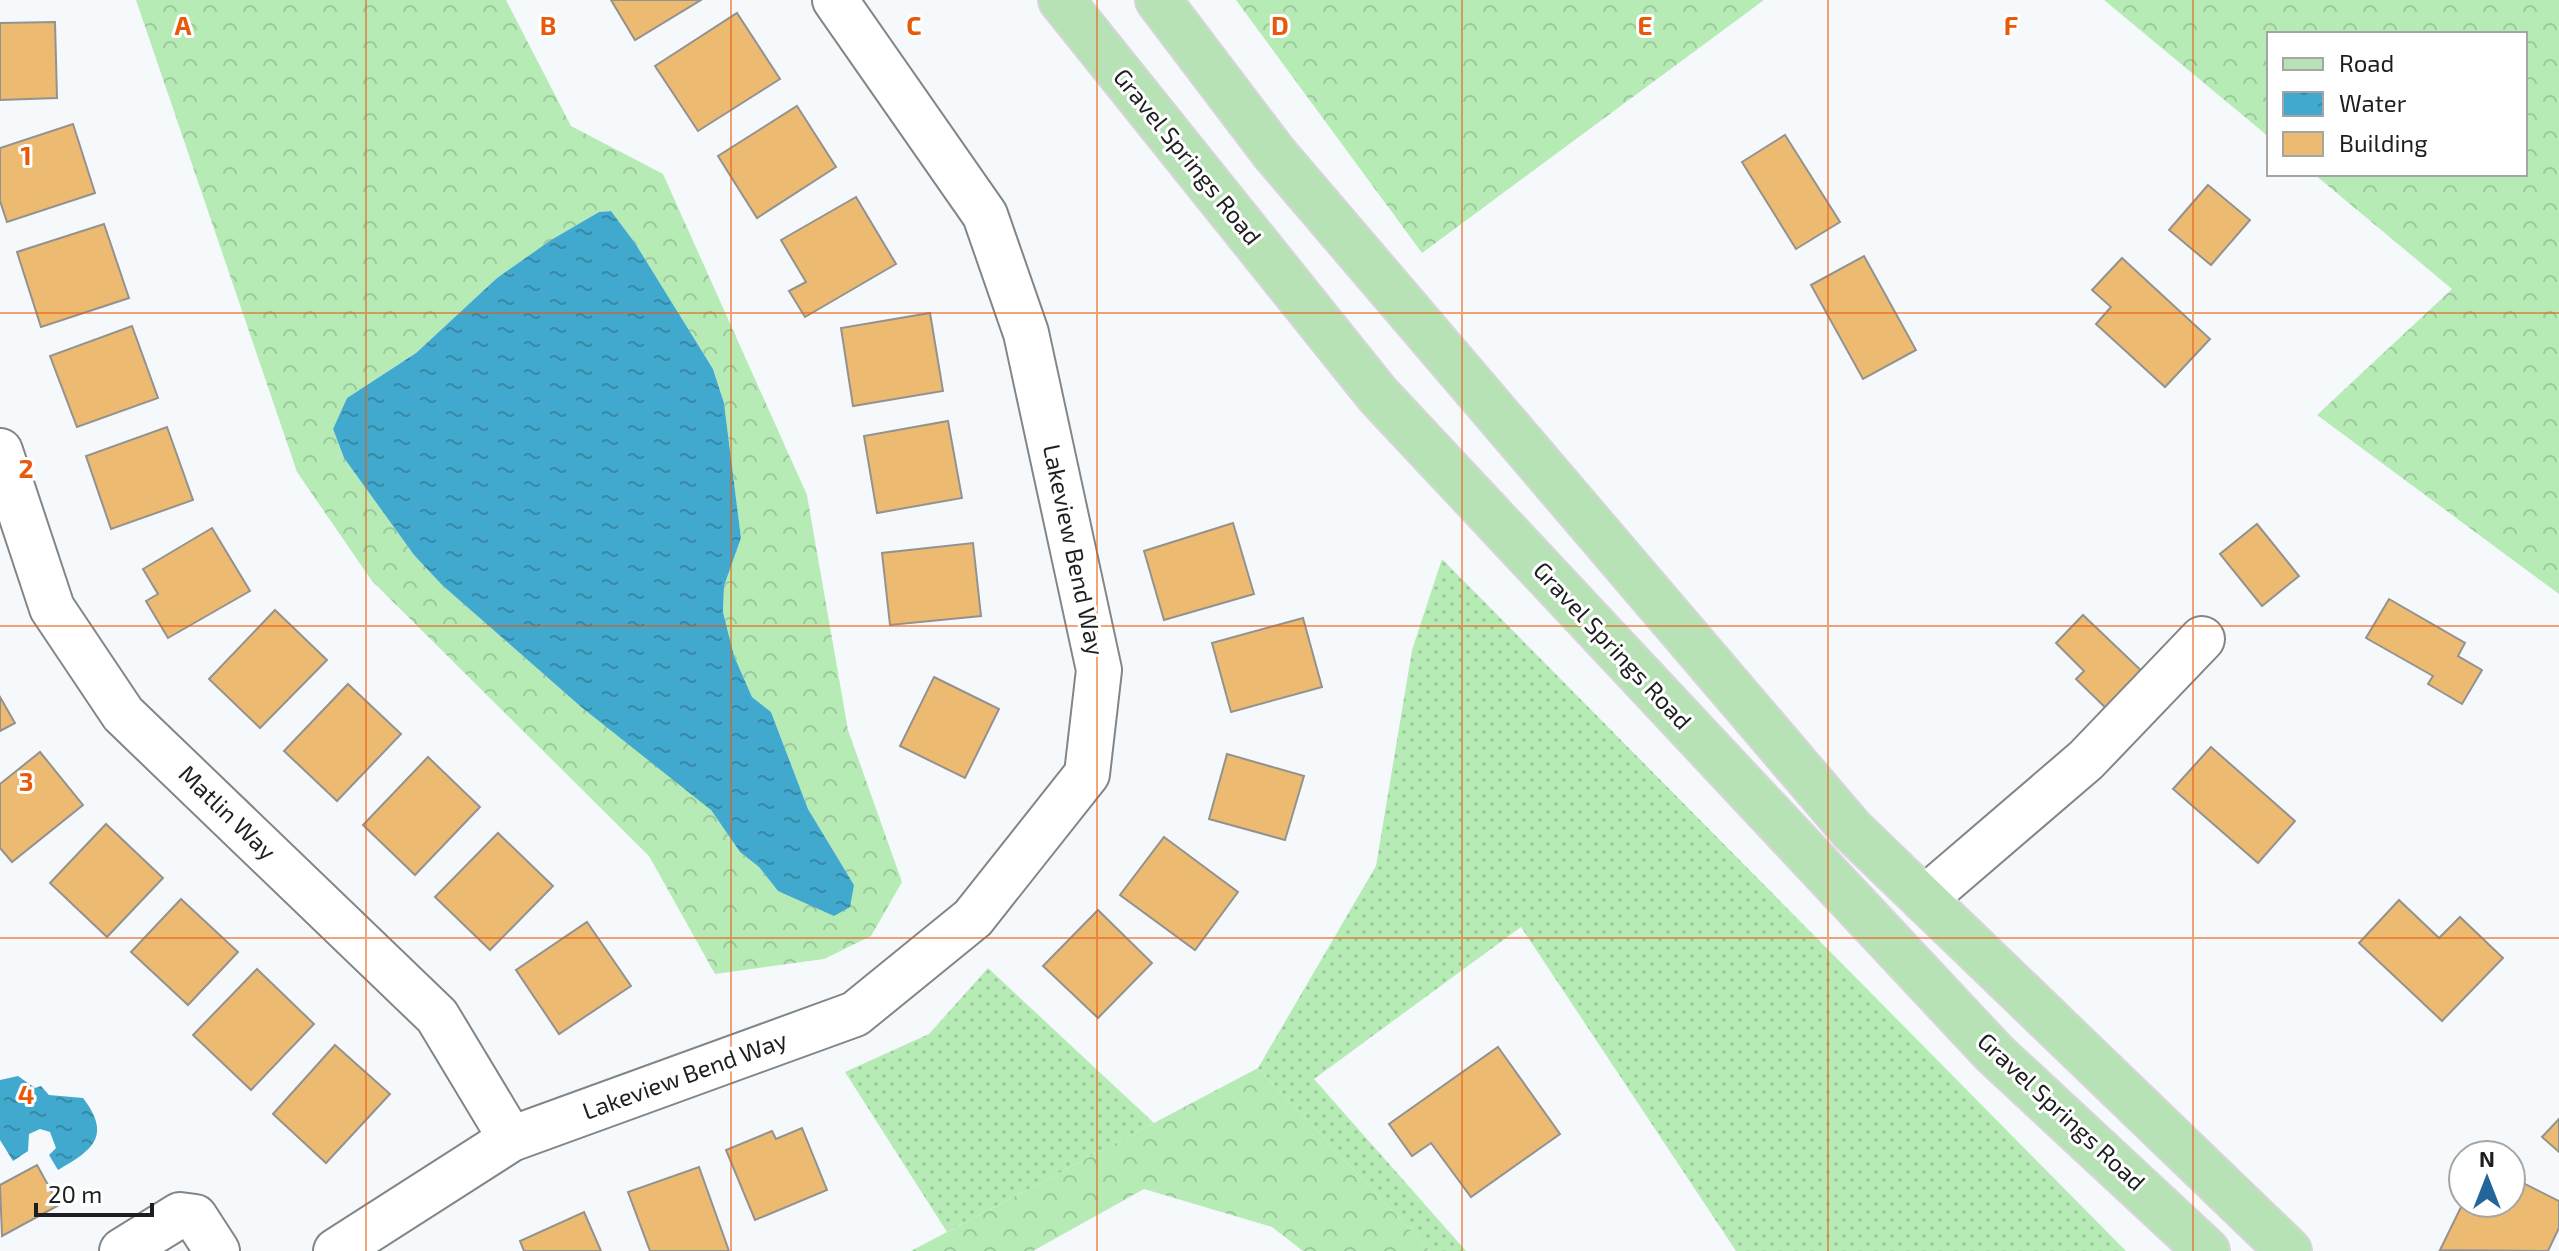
<svg xmlns="http://www.w3.org/2000/svg" width="2559" height="1251" font-family="'Exo 2',sans-serif">
  <style>
    .grass { fill: url(#grass-dots) }
    .forest { fill: url(#forest-crowns); fill-rule: evenodd }
    .water { fill: url(#water-ripples) }
    .building { fill: #edba72; stroke: #94928f; stroke-width: 2 }
    .lines { fill: none; stroke-linecap: round; stroke-linejoin: round }
    .minor-casing { stroke: #838688; stroke-width: 48 }
    .major-casing { stroke: #d6d6d7; stroke-width: 48 }
    .minor { stroke: #fff; stroke-width: 44 }
    .major { stroke: #b6e2b5; stroke-width: 44 }
    .grid { fill: none; stroke: #e8590c; stroke-width: 2; stroke-opacity: 0.55 }
    .labels { text-anchor: middle; stroke-width: 6; stroke-linejoin: round; paint-order: stroke }
    .street-label { font-size: 24px; fill: #1d1e1f; stroke: #fff }
    .grid-label { font-size: 26px; text-anchor: middle; font-weight: bold; fill: #e8590c; stroke: #fff; stroke-width: 6; stroke-linejoin: round; paint-order: stroke }
  </style>
  <defs>
    <pattern id="grass-dots" width="8" height="8" patternUnits="userSpaceOnUse" patternTransform="scale(2)"><rect width="8" height="8" fill="#b6ebb6"/><path d="M2 2h.1M6 6h.1" fill="none" stroke="#9cc99c" stroke-width="1.8" stroke-linecap="round"/></pattern>
    <pattern id="forest-crowns" width="20" height="18" patternUnits="userSpaceOnUse" patternTransform="scale(2)"><rect width="20" height="18" fill="#b6ebb6"/><path d="M2 6a3 3 0 1 1 6 0M12 15a3 3 0 1 1 6 0" fill="none" stroke="#9cc99c"/></pattern>
    <pattern id="water-ripples" width="26" height="14" patternUnits="userSpaceOnUse" patternTransform="scale(2)"><rect width="26" height="14" fill="#42a9ce"/><path d="M2 4q2-2 4 0t4 0M15 11q2-2 4 0t4 0" fill="none" stroke="#3789a7"/></pattern>
  </defs>
  <rect width="100%" height="100%" fill="#f6f9fc"/>
  <g class="grass">
    <polygon points="1442,559 2126,1251 1736,1251 1521,927 1314,1079 1466,1251 1430,1251 1258,1068 1376,866 1412,650"/>
    <polygon points="988,968 1154,1123 947,1232 845,1072 929,1034"/>
  </g>
  <g class="forest">
    <path d="M136 0H506L571 126 663 174 807 495 848 730 902 882 871 936 824 959 715 974 649 856 372 581 297 472ZM611 211 635 243 713 369 724 403 741 538 724 586 723 612 734 656 752 697 771 712 808 809 854 885 778 891 759 867 740 852 711 810 667 772 580 706 442 585 414 555 344 458 333 429 347 398 416 353 497 278 551 240 599 212Z"/>
    <polygon points="1236,0 1764,0 1422,253"/>
    <polygon points="2104,0 2559,0 2559,594 2317,415 2452,289 2314,174 2525,174 2525,34 2269,34 2269,137"/>
    <polygon points="1258,1068 1430,1251 1303,1251 1272,1227 1144,1189 1033,1251 911,1251"/>
  </g>
  <g class="water">
    <polygon points="611,211 635,243 713,369 724,403 741,538 724,586 723,612 734,656 752,697 771,712 808,809 854,885 850,907 834,916 778,891 759,867 740,852 711,810 580,706 442,585 414,555 344,458 333,429 347,398 416,353 497,278 551,240 599,212"/>
    <path d="M18 1076 35 1088 41 1086 49 1095 83 1098C112 1136 93 1150 58 1170L49 1155 56 1148 50 1132 40 1129 29 1134 28 1151 13 1161 0 1140V1080Z"/>
  </g>
  <g class="building">
    <polygon points="611,0 701,0 635,40"/>
    <polygon points="737,13 780,79 698,131 655,66"/>
    <polygon points="55,22 57,98 0,100 0,23"/>
    <polygon points="797,106 836,167 757,218 718,156"/>
    <polygon points="73,124 95,193 7,222 0,201 0,148"/>
    <polygon points="1785,135 1840,222 1796,249 1742,162"/>
    <polygon points="2208,185 2250,220 2211,265 2169,230"/>
    <polygon points="856,197 896,264 805,317 789,291 806,282 781,240"/>
    <polygon points="104,224 129,298 41,327 17,252"/>
    <polygon points="1864,256 1916,350 1863,379 1811,285"/>
    <polygon points="2122,258 2210,339 2165,387 2096,324 2111,307 2092,290"/>
    <polygon points="930,313 943,391 853,406 841,328"/>
    <polygon points="132,326 158,398 77,427 50,356"/>
    <polygon points="948,421 962,498 877,513 864,436"/>
    <polygon points="167,427 193,500 111,529 86,456"/>
    <polygon points="1233,523 1254,594 1164,620 1144,551"/>
    <polygon points="2257,524 2299,576 2262,606 2220,554"/>
    <polygon points="212,528 250,591 168,638 146,601 158,594 143,569"/>
    <polygon points="973,543 981,616 890,625 882,553"/>
    <polygon points="2389,599 2465,643 2458,656 2482,670 2462,704 2428,684 2433,676 2366,638"/>
    <polygon points="275,610 327,660 260,728 209,679"/>
    <polygon points="2083,615 2148,677 2112,714 2076,679 2084,671 2056,643"/>
    <polygon points="1303,618 1322,687 1231,712 1212,643"/>
    <polygon points="934,677 999,709 965,778 900,746"/>
    <polygon points="348,684 401,734 337,801 284,751"/>
    <polygon points="0,697 15,723 0,731"/>
    <polygon points="2211,747 2295,821 2258,863 2173,789"/>
    <polygon points="40,752 83,805 12,862 0,848 0,784"/>
    <polygon points="1227,754 1304,776 1285,840 1209,819"/>
    <polygon points="428,757 480,807 415,875 363,825"/>
    <polygon points="106,824 163,878 107,937 50,883"/>
    <polygon points="498,833 553,886 490,950 435,897"/>
    <polygon points="1164,837 1238,892 1195,950 1120,895"/>
    <polygon points="181,899 238,952 188,1005 131,952"/>
    <polygon points="2399,900 2439,938 2460,917 2503,958 2442,1021 2359,943"/>
    <polygon points="1098,910 1152,963 1098,1018 1043,966"/>
    <polygon points="587,922 631,986 559,1034 516,970"/>
    <polygon points="257,969 314,1024 251,1090 193,1035"/>
    <polygon points="335,1045 390,1094 326,1163 273,1114"/>
    <polygon points="1498,1047 1560,1134 1471,1197 1431,1143 1412,1156 1389,1124"/>
    <polygon points="2559,1119 2559,1152 2542,1137"/>
    <polygon points="802,1128 827,1190 755,1220 726,1150 772,1131 776,1139"/>
    <polygon points="37,1165 59,1205 2,1236 0,1185"/>
    <polygon points="699,1167 729,1251 650,1251 628,1192"/>
    <polygon points="2511,1177 2559,1201 2559,1228 2548,1251 2440,1250 2463,1203 2511,1203"/>
    <polygon points="584,1212 601,1251 524,1251 520,1241"/>
  </g>
  <g class="lines">
    <defs>
      <g id="minor">
        <polyline points="0,451 52,608 123,714 437,1016 511,1139"/>
        <polyline points="1924,899 2086,760 2202,639"/>
        <polyline points="122,1251 180,1215 195,1217 217,1251"/>
        <polyline points="336,1251 511,1139 855,1014 973,918 1087,774 1099,670 1026,333 985,215 835,0"/>
      </g>
      <g id="major">
        <polyline points="1061,0 1378,395 1995,1054 2207,1251"/>
        <polyline points="1158,0 1274,153 1852,830 2289,1251"/>
      </g>
    </defs>
    <use href="#minor" class="minor-casing"/>
    <use href="#major" class="major-casing"/>
    <use href="#minor" class="minor"/>
    <use href="#major" class="major"/>
  </g>
  <path class="grid" d="M366 0V1251M731 0V1251M1097 0V1251M1462 0V1251M1828 0V1251M2193 0V1251M0 313H2559M0 626H2559M0 938H2559"/>
  <g class="labels">
    <g class="street-label">
      <text transform="translate(1187 157) rotate(51)" y="8">Gravel Springs Road</text>
      <text transform="translate(1073 550) rotate(78)" y="8">Lakeview Bend Way</text>
      <text transform="translate(1612 646) rotate(47)" y="8">Gravel Springs Road</text>
      <text transform="translate(227 813) rotate(44)" y="8">Matlin Way</text>
      <text transform="translate(685 1076) rotate(-20)" y="8">Lakeview Bend Way</text>
      <text transform="translate(2061 1112) rotate(43)" y="8">Gravel Springs Road</text>
    </g>
  </g>
  <g class="grid-label">
    <text x="183" y="35">A</text>
    <text x="548" y="35">B</text>
    <text x="914" y="35">C</text>
    <text x="1280" y="35">D</text>
    <text x="1645" y="35">E</text>
    <text x="2011" y="35">F</text>
    <text x="26" y="165">1</text>
    <text x="26" y="478">2</text>
    <text x="26" y="791">3</text>
    <text x="26" y="1104">4</text>
  </g>
  <rect x="2267" y="32" width="260" height="144" fill="#ffffff" stroke="#a5a5a5" stroke-width="2"/>
  <rect x="2283" y="58" width="40" height="12" fill="#b6e2b5" stroke="#a5a5a5" stroke-width="2"/>
  <text x="2339" y="72" font-size="24" fill="#1d1e1f">Road</text>
  <rect x="2283" y="92" width="40" height="24" fill="url(#water-ripples)" stroke="#a5a5a5" stroke-width="2"/>
  <text x="2339" y="112" font-size="24" fill="#1d1e1f">Water</text>
  <rect x="2283" y="132" width="40" height="24" fill="#edba72" stroke="#a5a5a5" stroke-width="2"/>
  <text x="2339" y="152" font-size="24" fill="#1d1e1f">Building</text>
  <g transform="translate(2487 1179)"><circle r="38" fill="#ffffff" stroke="#a5a5a5" stroke-width="2"/>
  <path d="M0-6L14 30L0 20L-14 30Z" fill="#24669c"/>
  <text y="-12" font-size="22" font-weight="bold" text-anchor="middle" fill="#1d1e1f">N</text>
  </g>
  <path d="M36 1203v12h116v-12" fill="none" stroke="#1d1e1f" stroke-width="4"/>
  <text x="48" y="1203" font-size="24" fill="#1d1e1f" stroke="#ffffff" stroke-width="6" paint-order="stroke">20 m</text>
</svg>
